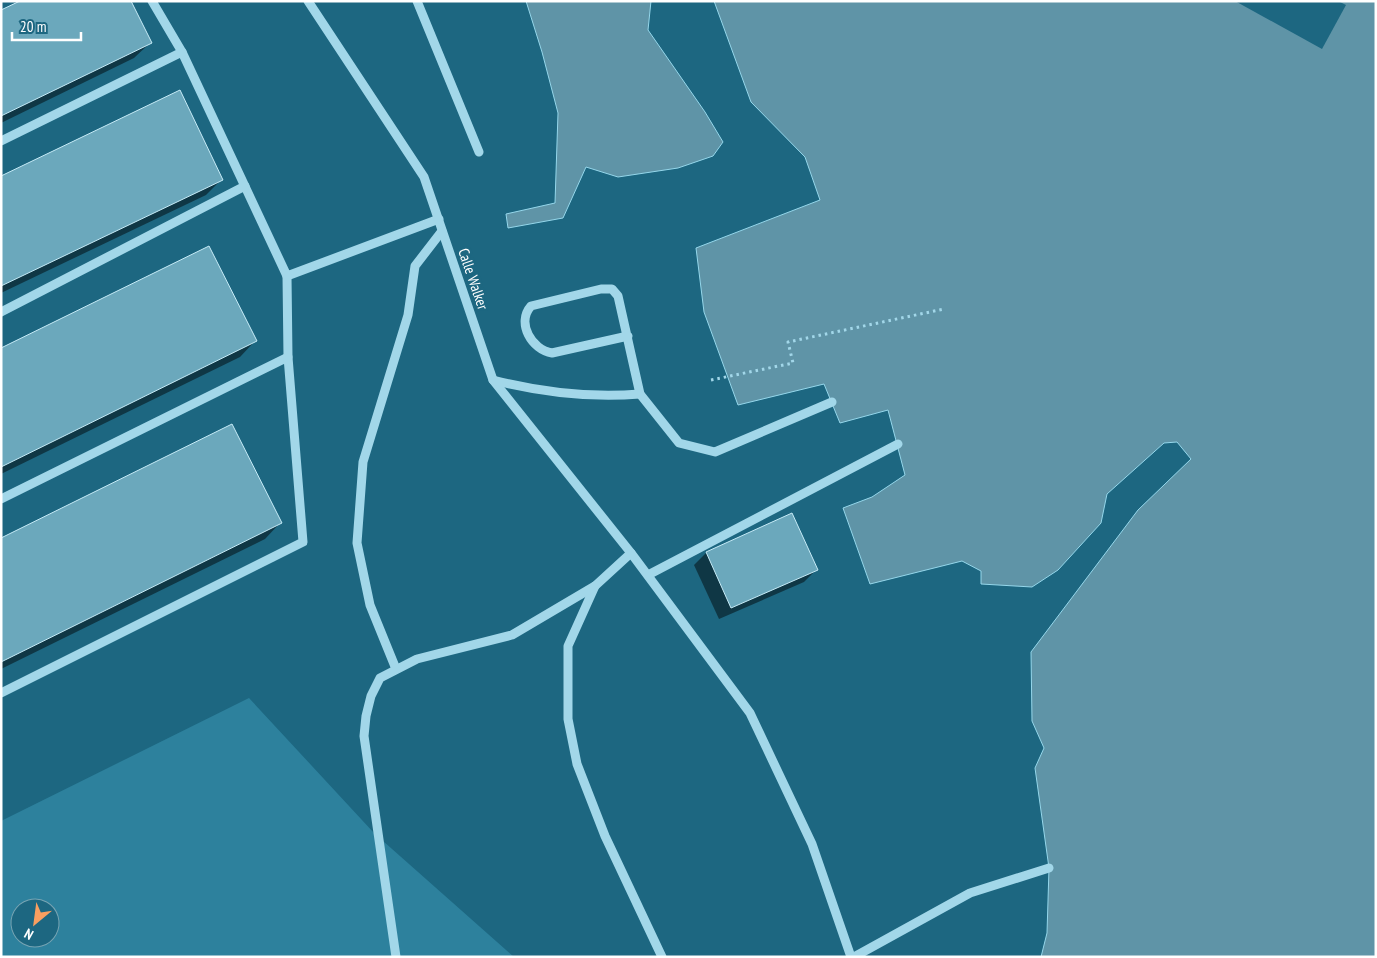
<svg xmlns="http://www.w3.org/2000/svg" width="1377" height="958" font-family="'PT Sans Narrow',sans-serif">
  <style>
    .green { fill: #2d819d; fill-rule: evenodd }
    .water { fill: #5f94a7; stroke: #95d7eb }
    .pier { fill: #1d6781 }
    .shadow { fill: #0007 }
    .building { fill: #6ba8bc; stroke: #c6ebf7 }
    .lines { fill: none; stroke-linecap: round; stroke-linejoin: round }
    .path { stroke: #a2d7e9; stroke-width: 3; stroke-dasharray: 2.5 4; stroke-linecap: butt }
    .minor { stroke: #a2d7e9; stroke-width: 9 }
    .labels { text-anchor: middle; stroke-width: 5; stroke-linejoin: round; paint-order: stroke }
    .street-label { font-size: 15px; fill: #fff; stroke: #1d6781 }
  </style>
  <rect width="100%" height="100%" fill="#1d6781"/>
  <path class="green" d="M249 698 374 833 514 957H1V821ZM20 908H50V938H20Z"/>
  <g class="water">
    <polygon points="526,1 651,1 648,30 705,112 723,142 713,156 678,168 618,177 586,167 563,218 508,228 506,214 555,203 558,113 542,52"/>
    <polygon points="714,1 1376,1 1376,957 1041,957 1047,933 1049,868 1035,768 1044,748 1032,721 1031,652 1138,510 1191,459 1177,442 1164,443 1107,494 1101,523 1058,570 1032,587 981,584 981,571 962,561 870,584 843,508 872,497 905,475 888,410 840,423 824,384 738,405 704,312 696,248 820,200 805,157 751,102"/>
  </g>
  <polygon class="pier" points="1235,1 1338,1 1346,5 1322,49"/>
  <g class="shadow">
    <polygon points="1,12 150,43 134,58 1,123"/>
    <polygon points="1,177 222,179 206,195 1,293"/>
    <polygon points="255,341 240,357 1,474 1,349"/>
    <polygon points="791,515 816,570 804,582 719,619 694,565 706,553"/>
    <polygon points="280,523 265,539 1,669 1,540"/>
  </g>
  <g class="building">
    <polygon points="20,1 131,1 152,43 1,116 1,10"/>
    <polygon points="180,90 223,180 1,286 1,176"/>
    <polygon points="209,246 257,341 1,467 1,348"/>
    <polygon points="232,424 282,523 1,662 1,538"/>
    <polygon points="792,513 818,570 731,608 706,552"/>
  </g>
  <g class="lines">
    <polyline class="path" points="711,380 793,363 788,342 944,309"/>
    <g class="minor">
      <polyline points="152,1 182,52 287,276 439,219"/>
      <polyline points="308,1 424,177 493,380 631,553 750,713 812,844 851,957"/>
      <polyline points="417,1 479,152"/>
      <polyline points="1,141 182,52"/>
      <polyline points="1,312 245,186"/>
      <path d="M628 336 552 353C532 350 516 323 531 306L601 289H612L618 296 640 394 679 443 715 452 832 402"/>
      <path d="M493 380C540 392 591 398 640 394"/>
      <polyline points="1,499 288,357"/>
      <polyline points="648,575 898,444"/>
      <polyline points="595,586 568,646 568,719 577,764 605,836 662,957"/>
      <polyline points="396,669 370,605 357,543 363,462 408,315 415,266 442,231"/>
      <polyline points="1,693 303,542 288,357 287,276"/>
      <polyline points="396,957 364,736 366,716 371,696 380,678 417,659 512,635 595,586 631,553"/>
      <polyline points="854,957 970,893 1049,868"/>
    </g>
  </g>
  <g class="labels">
    <g class="street-label">
      <text transform="translate(473 279) rotate(71)" y="5">Calle Walker</text>
    </g>
  </g>
  <rect width="1377" height="958" fill="none" stroke="#ffffff" stroke-width="5"/>
  <g transform="translate(35 923) rotate(209)"><circle r="24" fill="#1d6781" stroke="#77a4b3"/>
  <path d="M0-4L9 19L0 12L-9 19Z" fill="#f99f60"/>
  <text y="-8" font-size="14" font-weight="bold" text-anchor="middle" fill="#ffffff">N</text>
  </g>
  <path d="M12 32v8h69v-8" fill="none" stroke="#ffffff" stroke-width="2.5"/>
  <text x="20" y="32" font-size="15" fill="#ffffff" stroke="#1d6781" stroke-width="4" paint-order="stroke">20 m</text>
</svg>
